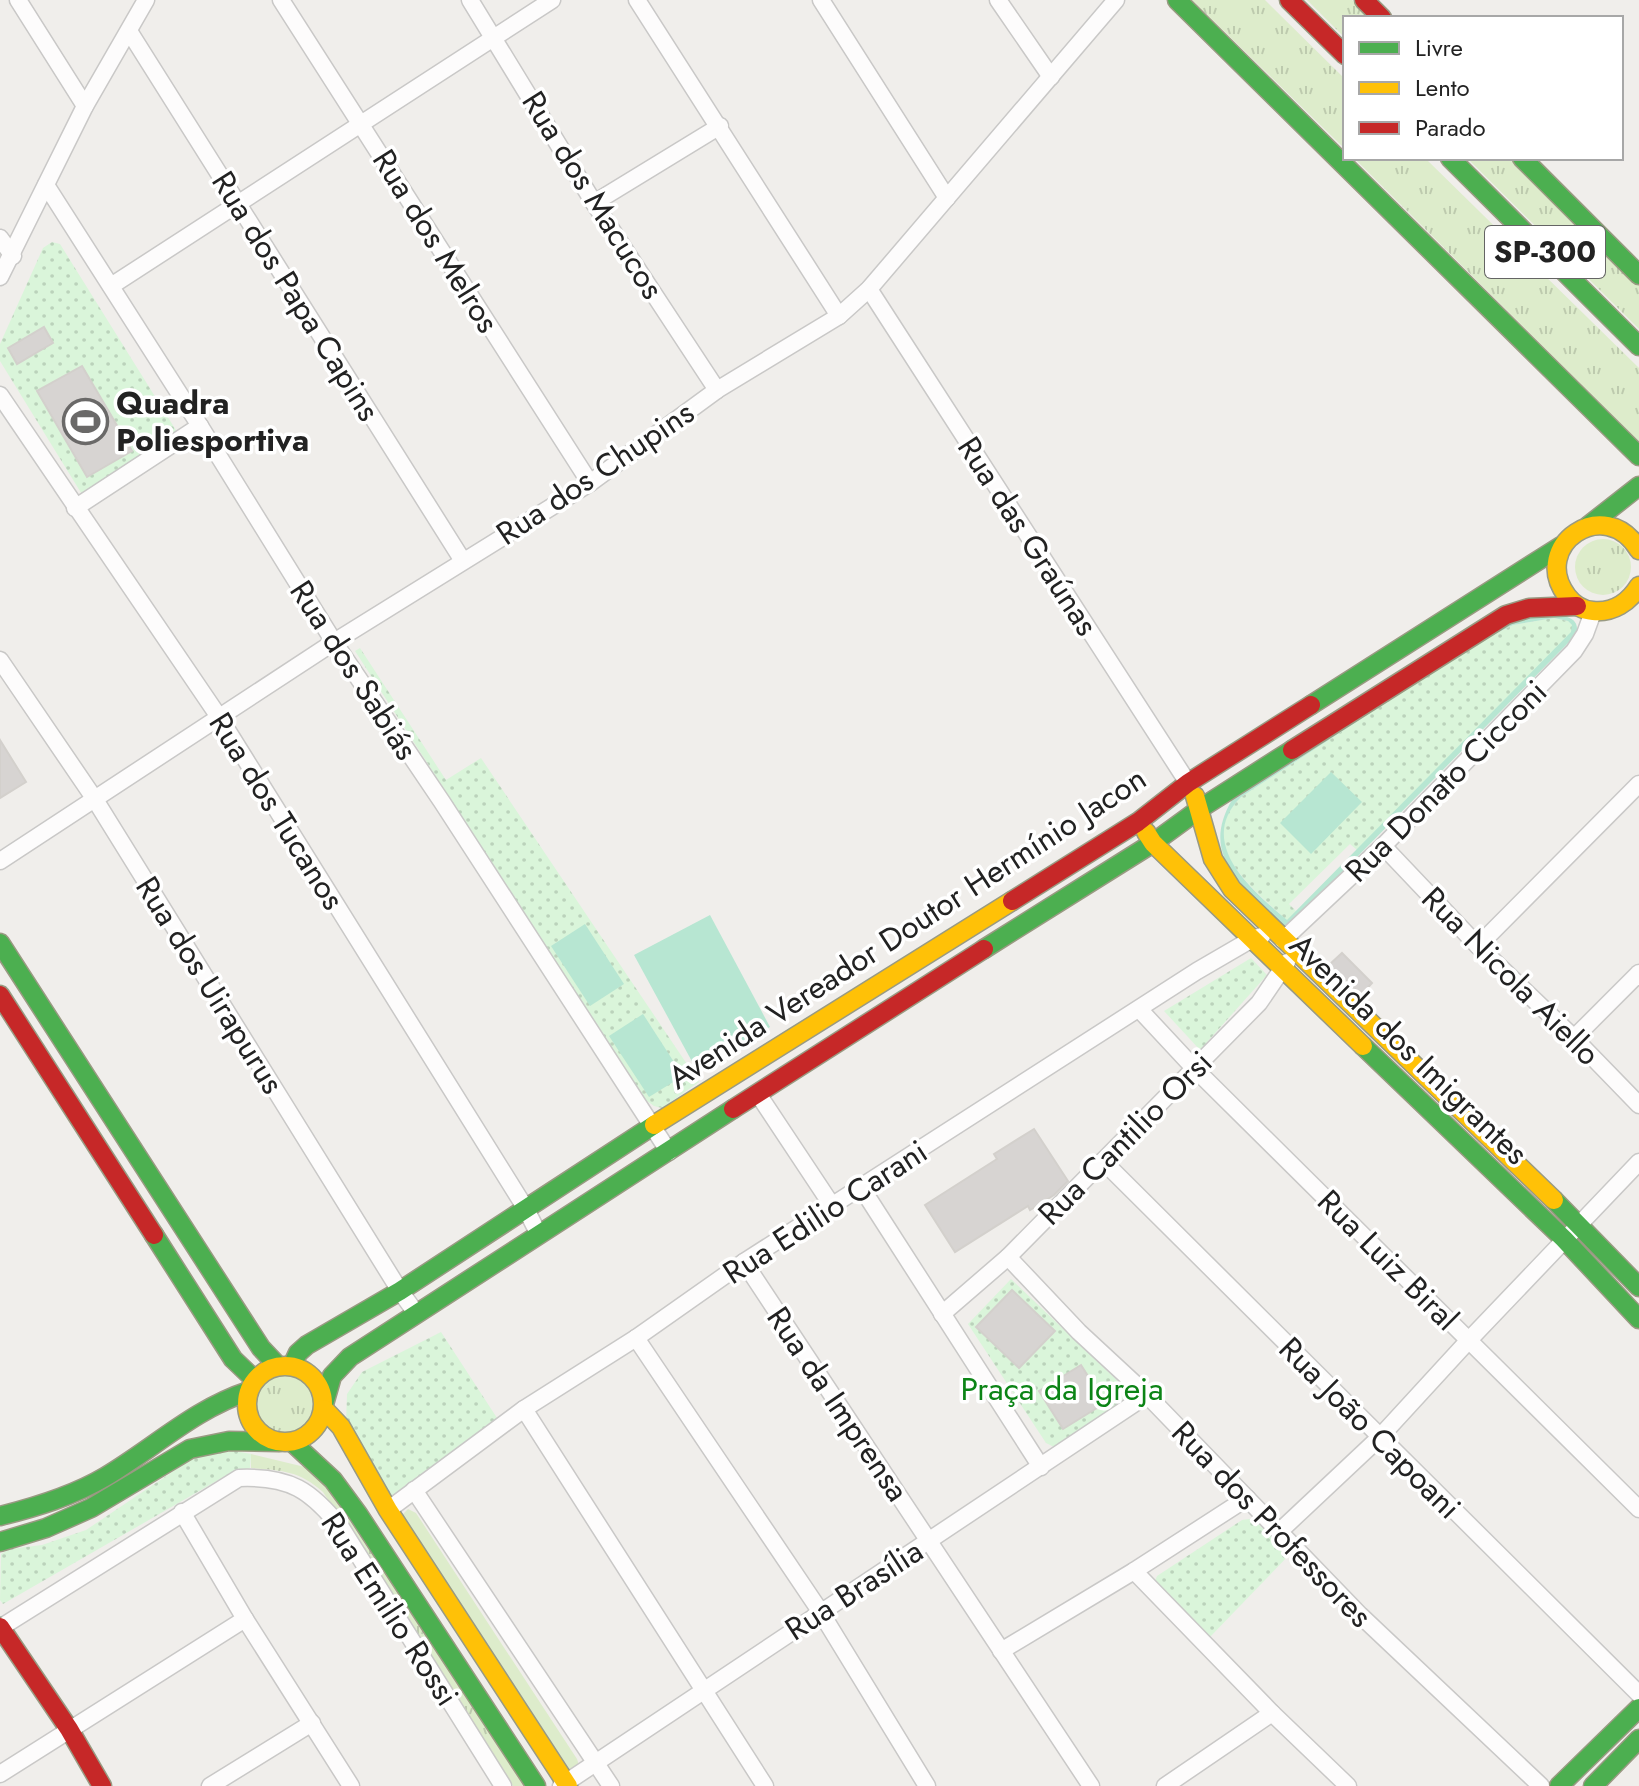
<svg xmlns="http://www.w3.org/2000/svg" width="1639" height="1786" font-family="Jost,sans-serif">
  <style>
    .grass { fill: url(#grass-tufts) }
    .park { fill: url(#park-dots) }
    .garden { fill: #ddeccb }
    .pitch { fill: #b7e6d2; fill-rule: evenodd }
    .building { fill: #d7d4d2; stroke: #d3d0cc; stroke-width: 2 }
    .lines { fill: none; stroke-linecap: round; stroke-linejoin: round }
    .street-casing { stroke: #c9c8c7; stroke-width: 19 }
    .fast-casing { stroke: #999a82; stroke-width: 21 }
    .slow-casing { stroke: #999a82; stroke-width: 21 }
    .jam-casing { stroke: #999a82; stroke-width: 21 }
    .street { stroke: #fdfcfc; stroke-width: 16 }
    .fast { stroke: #4caf50; stroke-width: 18 }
    .slow { stroke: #ffc107; stroke-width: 18 }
    .jam { stroke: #c62828; stroke-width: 18 }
    .labels { text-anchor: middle; stroke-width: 7; stroke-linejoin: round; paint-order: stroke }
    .shield { fill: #fff; stroke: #646464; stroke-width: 2 }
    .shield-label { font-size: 30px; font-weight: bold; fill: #222 }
    .street-label { font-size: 32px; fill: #222; stroke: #fff }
    .poi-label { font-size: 32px; font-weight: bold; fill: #222; stroke: #fff; text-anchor: start }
    .park-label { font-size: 32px; fill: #0c8416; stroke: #fff }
  </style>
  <defs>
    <pattern id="grass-tufts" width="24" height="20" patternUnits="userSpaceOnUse" patternTransform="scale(2)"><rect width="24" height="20" fill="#ddeccb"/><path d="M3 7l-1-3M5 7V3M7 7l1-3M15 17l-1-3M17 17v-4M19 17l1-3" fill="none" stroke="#bdcaae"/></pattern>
    <pattern id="park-dots" width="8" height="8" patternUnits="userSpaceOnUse" patternTransform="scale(2)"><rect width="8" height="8" fill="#daf5da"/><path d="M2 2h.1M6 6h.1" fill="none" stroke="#bbd2bb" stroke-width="1.8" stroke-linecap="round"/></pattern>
  </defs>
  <rect width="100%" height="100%" fill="#f0eeeb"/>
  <g class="grass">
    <polygon points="1192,0 1265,0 1345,79 1345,149"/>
    <polygon points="1307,0 1352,0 1370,18 1345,18 1345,38"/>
    <polygon points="1354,158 1425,158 1639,368 1639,442"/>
    <polygon points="1467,158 1511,158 1639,285 1639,329"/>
    <circle cx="1603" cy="567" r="28"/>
    <circle cx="284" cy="1404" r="30"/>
    <path d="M251 1454 309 1468 319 1475 527 1786H513L323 1492C298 1470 282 1471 251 1468Z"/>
  </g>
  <g class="park">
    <polygon points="52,242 60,244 179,435 83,496 0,361 0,344 43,248"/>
    <path d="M1554 618 1568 621 1572 625V632L1357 850 1350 844 1289 904 1296 911 1287 921C1254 888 1193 845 1241 797L1481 641 1513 625Z"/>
    <polygon points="360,648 446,780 481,758 699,1082 662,1108 654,1106 644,1099 355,651"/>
    <polygon points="1251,958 1267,975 1200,1050 1164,1011"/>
    <polygon points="1011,1279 1122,1385 1125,1395 1121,1403 1054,1447 1046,1443 968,1324"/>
    <polygon points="441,1332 499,1421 391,1503 346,1423 347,1394 362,1372"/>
    <polygon points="235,1451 251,1454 250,1468 227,1475 3,1604 0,1600 1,1554 10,1549 42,1545 86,1530 196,1456"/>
    <polygon points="1249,1519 1255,1521 1290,1554 1209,1638 1155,1581 1157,1576 1242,1520"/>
  </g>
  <polygon class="garden" points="408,1509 416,1513 577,1759 579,1765 572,1773 401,1516"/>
  <g class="pitch">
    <path d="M1529 616C1545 616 1584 609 1576 635L1287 928C1248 889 1197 859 1232 800L1478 637ZM1554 618 1568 621 1572 625 1571 632 1287 920C1252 890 1195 843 1241 797L1481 641 1513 625Z"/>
    <polygon points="1331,772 1362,802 1311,854 1280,823"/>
    <polygon points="710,915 770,1027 695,1067 634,955"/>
    <polygon points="585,924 624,984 590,1006 551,946"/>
    <polygon points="643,1014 683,1076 649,1097 609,1036"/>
  </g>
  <g class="building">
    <polygon points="44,327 53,343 17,364 8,348"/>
    <polygon points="82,366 132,451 87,477 37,391"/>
    <polygon points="0,740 26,782 0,798"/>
    <polygon points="1342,953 1372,983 1361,995 1329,965"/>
    <polygon points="1034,1129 1068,1181 1054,1195 1030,1210 1028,1206 955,1252 925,1205 997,1159 994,1154"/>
    <polygon points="1012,1290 1055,1331 1019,1368 976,1327"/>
    <polygon points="1081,1365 1105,1403 1063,1429 1039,1391"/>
  </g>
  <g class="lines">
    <defs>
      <g id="street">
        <polyline points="18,0 85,106"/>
        <polyline points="281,0 590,483"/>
        <polyline points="470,0 594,203 717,390"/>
        <polyline points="637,0 839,316"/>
        <polyline points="821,0 947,198"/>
        <polyline points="998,0 1051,77"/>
        <polyline points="129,31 463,561"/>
        <polyline points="46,185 200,426 334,642 442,802 669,1152"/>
        <polyline points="594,203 720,126"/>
        <polyline points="0,238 13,256"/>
        <polyline points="0,277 85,106 146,0"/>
        <polyline points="111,286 552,0"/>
        <polyline points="869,289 1188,783"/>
        <polyline points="0,395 219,717 526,1209 539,1235"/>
        <polyline points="75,508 200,426"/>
        <polyline points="0,660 94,798 400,1291 416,1313"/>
        <polyline points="1383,846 1478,946 1574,1038 1639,1105"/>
        <polyline points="0,861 334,642 590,483 717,390 839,316 869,289 1116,0"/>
        <polyline points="1283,940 1383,846 1574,651 1585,634 1593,612"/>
        <polyline points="1478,946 1639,784"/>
        <polyline points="1139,1009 1194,1068 1639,1509"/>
        <polyline points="1574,1038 1639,973"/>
        <polyline points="758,1094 833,1207"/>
        <polyline points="1103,1161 1639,1694"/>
        <polyline points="861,1187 1041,1467"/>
        <polyline points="1008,1257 1079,1332 1147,1395 1360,1615 1541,1786"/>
        <polyline points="744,1262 1091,1786"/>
        <polyline points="942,1314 1008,1257 1259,1003 1287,962"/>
        <polyline points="636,1338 820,1611 927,1786"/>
        <polyline points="524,1409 765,1786"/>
        <polyline points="414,1490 611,1786"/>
        <polyline points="388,1510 524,1409 636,1338 744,1262 1197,971 1252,939 1262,936"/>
        <polyline points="182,1512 245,1619 351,1786"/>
        <polyline points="1280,1531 1379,1438 1469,1340 1639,1162"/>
        <polyline points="1134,1571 1272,1713 1348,1786"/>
        <path d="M0 1628 239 1478C290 1476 311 1490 342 1529L503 1786"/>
        <polyline points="1001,1651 1134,1571 1247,1498"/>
        <polyline points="0,1774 245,1619"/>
        <polyline points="210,1786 312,1723"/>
        <polyline points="561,1786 1147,1395"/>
        <polyline points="1165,1786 1272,1713"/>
      </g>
      <g id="fast">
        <polyline points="1177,0 1639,456"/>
        <polyline points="1450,158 1639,346"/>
        <polyline points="1522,158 1639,275"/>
        <polyline points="1588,526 1639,486"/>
        <polyline points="1311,705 1561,546"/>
        <polyline points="0,943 261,1348 278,1366"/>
        <polyline points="984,949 1153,843 1201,808 1292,750"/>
        <polyline points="1363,1046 1564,1239 1639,1319"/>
        <polyline points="1554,1200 1639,1287"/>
        <polyline points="154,1235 233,1359 255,1380"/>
        <polyline points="292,1366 298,1353 307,1345 400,1291 654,1125"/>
        <polyline points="324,1404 332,1376 350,1357 733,1109"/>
        <polyline points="292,1442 333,1480 358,1514 536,1786"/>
        <path d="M0 1516C36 1507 73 1496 105 1477 154 1448 194 1409 249 1391"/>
        <polyline points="0,1542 46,1528 91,1508 190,1449 229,1441 279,1442"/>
        <polyline points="1559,1786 1639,1708"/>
        <polyline points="1593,1786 1639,1739"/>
      </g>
      <g id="slow">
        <path d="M1639 550C1605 493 1529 546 1567 596 1573 604 1582 610 1593 611 1613 613 1629 602 1639 586"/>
        <polyline points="1195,796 1213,859 1232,889 1554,1200"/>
        <polyline points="1146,832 1153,843 1363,1046"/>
        <polyline points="654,1125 1012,901"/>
        <circle cx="285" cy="1404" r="38"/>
        <polyline points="324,1409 341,1427 388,1510 568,1786"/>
      </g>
      <g id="jam">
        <polyline points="1289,0 1345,55"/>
        <polyline points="1364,0 1382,18"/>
        <polyline points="1292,750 1506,615 1529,608 1577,606"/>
        <polyline points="1012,901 1138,822 1188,783 1311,705"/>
        <polyline points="0,995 154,1235"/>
        <polyline points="733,1109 984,949"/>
        <polyline points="0,1627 69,1729 102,1786"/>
      </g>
    </defs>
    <use href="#street" class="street-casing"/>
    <use href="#fast" class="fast-casing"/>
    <use href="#slow" class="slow-casing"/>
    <use href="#jam" class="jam-casing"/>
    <use href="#street" class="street"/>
    <use href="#fast" class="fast"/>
    <use href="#slow" class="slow"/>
    <use href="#jam" class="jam"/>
  </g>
  <defs>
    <symbol id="stadium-ring" viewBox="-11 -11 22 22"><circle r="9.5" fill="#fff" stroke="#6a6968" stroke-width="1.5"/><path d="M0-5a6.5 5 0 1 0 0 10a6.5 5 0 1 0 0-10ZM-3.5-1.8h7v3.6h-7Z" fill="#6a6968"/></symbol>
  </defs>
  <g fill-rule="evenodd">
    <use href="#stadium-ring" x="60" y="396" width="51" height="51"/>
  </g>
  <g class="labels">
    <rect class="shield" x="1485" y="226" width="120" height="52" rx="6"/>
    <g class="shield-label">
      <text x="1545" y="262">SP-300</text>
    </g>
    <g class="street-label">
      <text transform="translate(593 195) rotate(58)" y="11">Rua dos Macucos</text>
      <text transform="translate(436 241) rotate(58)" y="11">Rua dos Melros</text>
      <text transform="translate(296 296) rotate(58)" y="11">Rua dos Papa Capins</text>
      <text transform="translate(595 473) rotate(-34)" y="11">Rua dos Chupins</text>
      <text transform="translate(1028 536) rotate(57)" y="11">Rua das Graúnas</text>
      <text transform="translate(354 670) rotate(57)" y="11">Rua dos Sabiás</text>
      <text transform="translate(1446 781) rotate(-45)" y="11">Rua Donato Cicconi</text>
      <text transform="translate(277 811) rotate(58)" y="11">Rua dos Tucanos</text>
      <text transform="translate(907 928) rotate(-33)" y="11">Avenida Vereador Doutor Hermínio Jacon</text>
      <text transform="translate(1511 976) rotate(45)" y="11">Rua Nicola Aiello</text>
      <text transform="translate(210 985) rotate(58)" y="11">Rua dos Uirapurus</text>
      <text transform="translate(1409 1049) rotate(44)" y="11">Avenida dos Imigrantes</text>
      <text transform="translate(1125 1138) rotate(-45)" y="11">Rua Cantilio Orsi</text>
      <text transform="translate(825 1212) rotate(-33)" y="11">Rua Edilio Carani</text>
      <text transform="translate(1388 1260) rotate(45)" y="11">Rua Luiz Biral</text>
      <text transform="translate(838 1404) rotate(56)" y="11">Rua da Imprensa</text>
      <text transform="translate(1370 1428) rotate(45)" y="11">Rua João Capoani</text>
      <text transform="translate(1272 1524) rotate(46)" y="11">Rua dos Professores</text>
      <text transform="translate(854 1590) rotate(-33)" y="11">Rua Brasília</text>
      <text transform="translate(390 1609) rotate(57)" y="11">Rua Emilio Rossi</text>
    </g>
    <g class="poi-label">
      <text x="116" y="414">Quadra<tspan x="116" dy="37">Poliesportiva</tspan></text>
    </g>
    <g class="park-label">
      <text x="1062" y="1400">Praça da Igreja</text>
    </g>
  </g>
  <rect x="1343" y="16" width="280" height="144" fill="#ffffff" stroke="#a7a7a7" stroke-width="2"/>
  <rect x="1359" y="42" width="40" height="12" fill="#4caf50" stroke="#a7a7a7" stroke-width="2"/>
  <text x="1415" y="56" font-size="24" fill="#222222">Livre</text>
  <rect x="1359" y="82" width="40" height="12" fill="#ffc107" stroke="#a7a7a7" stroke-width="2"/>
  <text x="1415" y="96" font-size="24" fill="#222222">Lento</text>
  <rect x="1359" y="122" width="40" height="12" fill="#c62828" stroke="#a7a7a7" stroke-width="2"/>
  <text x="1415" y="136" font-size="24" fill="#222222">Parado</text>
</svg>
